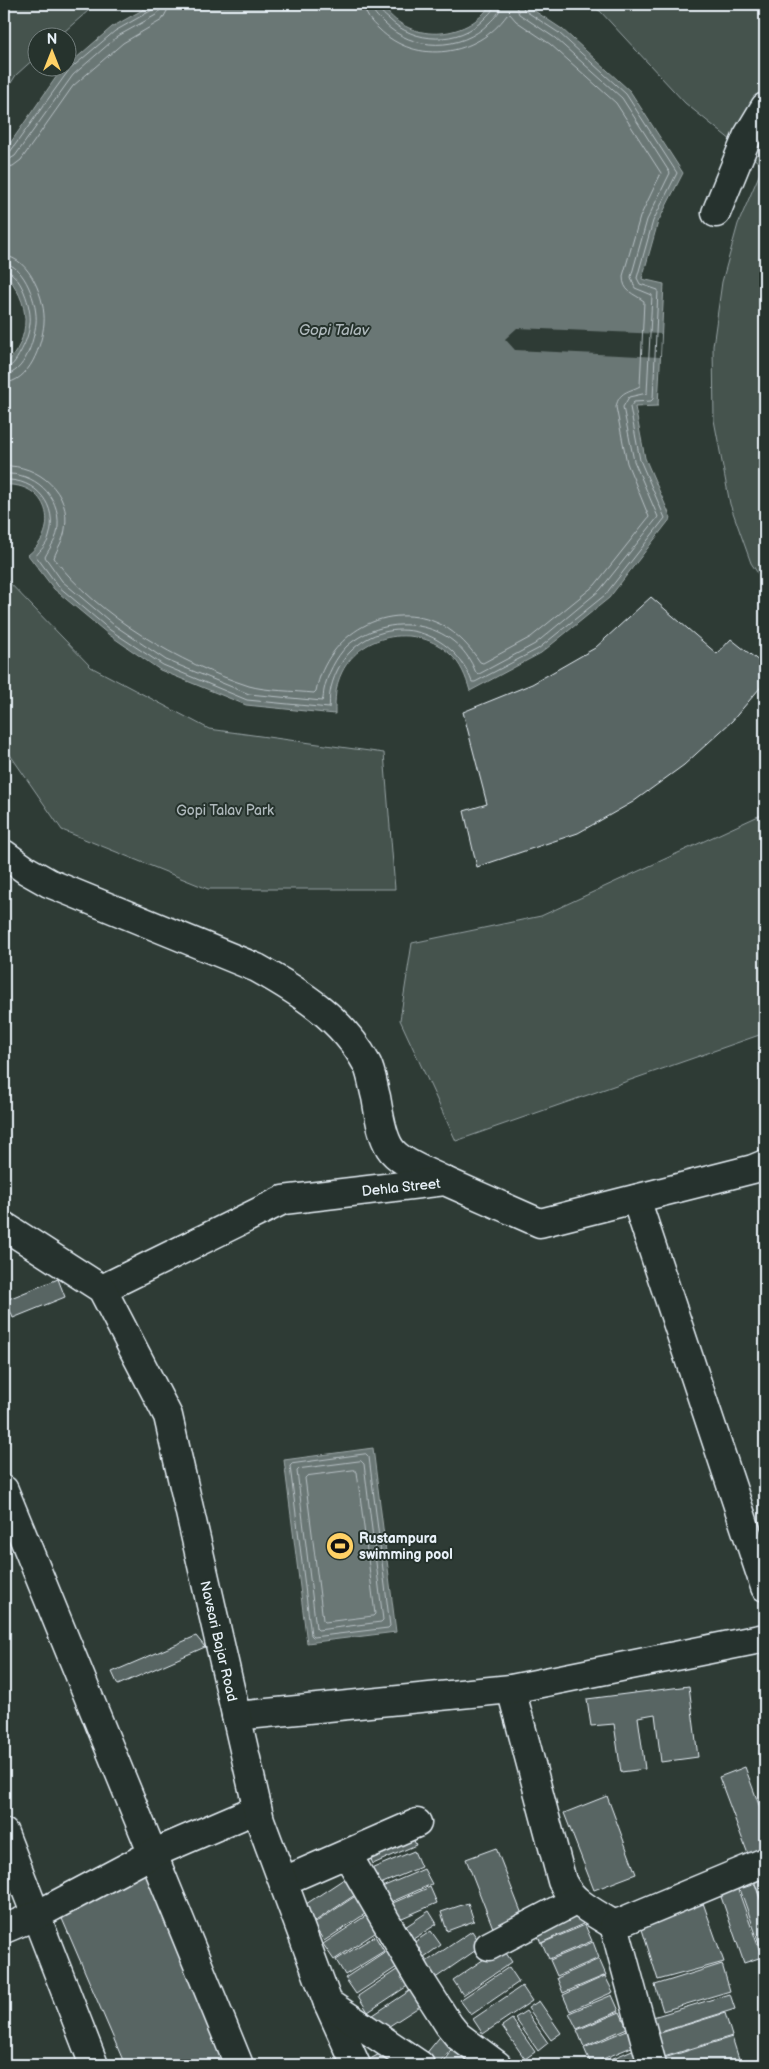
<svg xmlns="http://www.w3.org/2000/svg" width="769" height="2069" font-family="'Balsamiq Sans',sans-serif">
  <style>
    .green { fill: #45524e; stroke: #96a2a3 }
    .water { fill: #6b7775; stroke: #9da8a9 }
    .pier { fill: #2e3b35 }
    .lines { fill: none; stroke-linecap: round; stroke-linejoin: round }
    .shore { stroke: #b6c0c4; stroke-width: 1 }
    .building { fill: #596563; stroke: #e8f1f8 }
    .minor-casing { stroke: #e8f1f8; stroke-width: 31 }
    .major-casing { stroke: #e8f1f8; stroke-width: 31 }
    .minor { stroke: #26332d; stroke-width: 28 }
    .major { stroke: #26332d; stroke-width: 28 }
    .labels { text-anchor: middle; stroke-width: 4; stroke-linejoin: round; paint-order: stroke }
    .park-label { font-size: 14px; fill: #afb9bc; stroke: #26332d }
    .street-label { font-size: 14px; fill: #e8f1f8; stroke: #26332d }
    .poi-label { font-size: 14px; font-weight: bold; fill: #e8f1f8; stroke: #26332d; text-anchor: start }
    .water-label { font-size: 15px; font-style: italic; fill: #b0babd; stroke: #26332d }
  </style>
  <rect width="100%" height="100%" fill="#2e3b35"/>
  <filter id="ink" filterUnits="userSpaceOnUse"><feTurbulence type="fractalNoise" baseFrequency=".02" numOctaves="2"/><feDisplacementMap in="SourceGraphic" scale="10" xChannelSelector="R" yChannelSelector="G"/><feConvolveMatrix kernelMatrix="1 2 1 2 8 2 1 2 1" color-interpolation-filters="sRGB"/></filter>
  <g filter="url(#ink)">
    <g class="green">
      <polygon points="4,4 96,4 58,37 38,38 37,56 16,75 4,94"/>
      <polygon points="587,4 765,4 765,584 751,563 730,504 714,420 713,346 722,282 738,224 763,166 685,103 600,11"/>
      <polygon points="4,577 91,667 209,729 384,753 395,889 208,889 62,830 4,746"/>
      <polygon points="765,813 765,1033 456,1141 400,1020 412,943 541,916"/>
    </g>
    <g class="water">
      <path d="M153 4H382C405 44 467 42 491 4H524L562 29 630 91 683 173 658 222 642 279 664 284 658 406 635 407 645 458 671 518 609 598 541 653 470 691C466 677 461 664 450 654 418 624 362 632 342 672 335 686 335 699 335 714L246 705 160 670 108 634 54 589 28 555C62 528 47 482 4 485V366C33 338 31 301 4 273V152L59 73 112 27Z"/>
      <polygon points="373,1448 396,1632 307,1643 284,1460"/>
    </g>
    <polygon class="pier" points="517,328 661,334 660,357 515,350 505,339"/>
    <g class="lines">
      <g class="shore">
        <path d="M372 4C372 13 378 17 384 23 412 51 461 52 489 23 495 17 501 12 501 4"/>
        <path d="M378 4C379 11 384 15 389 19 414 44 459 45 484 19 489 14 494 10 495 4"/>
        <polyline points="4,154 10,152 69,70 115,31 152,10 155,4"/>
        <polyline points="4,160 10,159 15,156 73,75 118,36 156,15 160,10 161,4"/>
        <polyline points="4,168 13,166 21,160 73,86 123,43 162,20 167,11 168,4"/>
        <path d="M4 256C30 257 46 301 44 323 42 345 30 382 4 383"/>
        <path d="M4 263C25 265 38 305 36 323 34 340 25 374 4 375"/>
        <path d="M4 270C21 272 32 309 30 323 29 334 25 344 20 353 16 360 12 368 4 369"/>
        <path d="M4 466C38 464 72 493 65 529 64 540 57 548 54 558 97 616 181 664 249 686 266 691 295 691 314 693L316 691C327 634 388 598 442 625 458 634 470 647 480 662L483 663 531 637 595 585 649 517 627 463 616 407C619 391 629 392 640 386L644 301C633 293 623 292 623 276L640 217 661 173 616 103 550 44 516 21 510 14 507 15C478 56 416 66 379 29 371 22 365 15 364 4"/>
        <path d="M4 474C34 472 60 495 58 526 58 538 50 547 45 557L62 581 114 625 166 660 249 694 322 701C324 697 323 694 324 690 327 675 336 657 347 646 387 611 456 619 476 673L479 674 535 644 600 590 658 517 634 461 623 407 629 397 647 393 652 295 635 288 631 277 647 220 670 173 622 98 555 38 519 14 515 4"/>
        <path d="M4 480C36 478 59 506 49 537 47 545 40 550 36 556L58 586 110 630 163 665 247 700 329 708C330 703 329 698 330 693 332 679 340 662 350 652 390 611 454 631 472 682H475L538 649 605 595 665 518 640 460 630 407 634 402 651 401 653 399 658 290 640 284 637 278 653 221 677 173 626 94 559 33 524 10 522 4"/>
        <polygon points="366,1454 369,1457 390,1626 388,1628 313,1637 311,1635 290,1466 292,1464"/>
        <polygon points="361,1461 364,1464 383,1620 381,1622 318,1630 316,1628 297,1471 299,1469"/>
        <polygon points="354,1470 357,1472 375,1614 373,1616 325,1622 323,1620 305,1478 307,1476"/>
      </g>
    </g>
    <g class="building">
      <polygon points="651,597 717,654 731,639 765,666 765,682 732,721 684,765 633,802 578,833 477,867 464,811 487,804 463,712 532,684 595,648"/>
      <polygon points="58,1279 65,1297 13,1318 6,1300"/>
      <polygon points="196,1636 205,1647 118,1685 112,1672"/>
      <polygon points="689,1686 698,1757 661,1762 655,1714 638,1717 645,1769 621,1772 614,1724 591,1726 587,1699"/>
      <polygon points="745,1767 765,1821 765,1857 751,1862 719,1777"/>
      <polygon points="607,1796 636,1874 594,1890 564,1813"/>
      <polygon points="409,1829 416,1845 373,1864 366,1848"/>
      <polygon points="496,1848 525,1922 495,1933 466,1859"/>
      <polygon points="414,1851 421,1867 378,1885 371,1869"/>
      <polygon points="147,1869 231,2065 125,2065 57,1907"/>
      <polygon points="424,1869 432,1884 389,1903 382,1887"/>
      <polygon points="765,1871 765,1911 752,1875"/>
      <polygon points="350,1875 361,1891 314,1922 303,1906"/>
      <polygon points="736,1884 762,1957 744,1963 719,1891"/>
      <polygon points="755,1884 765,1913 765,1954 763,1954 740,1889"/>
      <polygon points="430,1887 437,1903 395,1921 388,1905"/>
      <polygon points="360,1893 371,1910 324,1941 313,1924"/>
      <polygon points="702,1900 724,1962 658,1980 639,1920"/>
      <polygon points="468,1903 474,1921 447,1931 441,1912"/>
      <polygon points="576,1908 583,1924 541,1943 534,1927"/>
      <polygon points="429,1911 437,1924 410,1941 402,1929"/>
      <polygon points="370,1913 381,1929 334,1960 323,1944"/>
      <polygon points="585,1925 592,1941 549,1959 542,1943"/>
      <polygon points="431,1931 441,1945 417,1962 407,1947"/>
      <polygon points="472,1931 482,1946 434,1979 423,1964"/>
      <polygon points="375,1936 384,1951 345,1975 336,1960"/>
      <polygon points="593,1942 599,1958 557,1976 550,1960"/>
      <polygon points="392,1947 403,1963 356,1994 345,1978"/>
      <polygon points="502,1947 512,1962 463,1995 453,1980"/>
      <polygon points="599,1959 606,1975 563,1993 557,1978"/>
      <polygon points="722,1964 730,1991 663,2011 655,1985"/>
      <polygon points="404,1965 415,1981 368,2012 358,1996"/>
      <polygon points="509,1967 519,1982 471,2015 460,2000"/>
      <polygon points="605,1976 613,1992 570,2011 563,1995"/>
      <polygon points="522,1986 532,2001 483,2034 473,2019"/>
      <polygon points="414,1988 425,2003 380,2032 370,2017"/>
      <polygon points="730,1994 735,2009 658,2033 653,2017"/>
      <polygon points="612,1995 619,2011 577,2029 569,2013"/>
      <polygon points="539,2001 561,2033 551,2040 528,2008"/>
      <polygon points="526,2011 548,2043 538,2051 515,2018"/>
      <polygon points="620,2012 627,2028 584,2047 577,2030"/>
      <polygon points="725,2013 732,2036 664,2057 657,2034"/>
      <polygon points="512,2019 535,2052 525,2059 502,2026"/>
      <polygon points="627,2030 634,2046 591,2064 584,2048"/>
      <polygon points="443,2033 456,2044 438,2065 428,2065 421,2060"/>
      <polygon points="732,2037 739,2059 720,2065 667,2065 664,2058"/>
      <polygon points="456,2045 475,2065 442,2065"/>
      <polygon points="637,2048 644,2065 606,2065 604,2062"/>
      <polygon points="385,2051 393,2065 362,2065 361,2064"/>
      <polygon points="740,2060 741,2065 722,2065"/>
    </g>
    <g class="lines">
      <defs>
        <g id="minor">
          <polyline points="716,213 747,137 765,107"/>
          <path d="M4 854 26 870 49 883 257 968C300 992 343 1019 367 1064 372 1074 373 1087 376 1097 379 1113 381 1134 390 1148 399 1163 430 1173 445 1181"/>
          <polyline points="636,1199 765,1587"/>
          <polyline points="102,1289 283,1200 445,1181 540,1223 753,1169 765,1164"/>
          <polyline points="4,1490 239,2065"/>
          <path d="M511 1689 562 1881C572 1903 594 1912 614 1925"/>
          <polyline points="236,1716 511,1689 765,1638"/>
          <polyline points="4,1833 94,2065"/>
          <polyline points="347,1854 419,1978 449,2025 458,2036 497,2065"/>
          <polyline points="284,1881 417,1823"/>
          <polyline points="4,1929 35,1916 152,1854 257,1809"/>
          <polyline points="489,1946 575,1901"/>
          <polyline points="328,2003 356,2065"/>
          <polyline points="652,2065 614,1925 765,1862"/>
        </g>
        <polyline id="major" points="4,1226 102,1289 168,1416 260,1820 328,2003 420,2065"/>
      </defs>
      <use href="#minor" class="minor-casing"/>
      <use href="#major" class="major-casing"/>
      <use href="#minor" class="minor"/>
      <use href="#major" class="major"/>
    </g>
  </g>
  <defs>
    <symbol id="stadium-disc" viewBox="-11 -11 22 22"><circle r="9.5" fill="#ffd166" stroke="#26332d"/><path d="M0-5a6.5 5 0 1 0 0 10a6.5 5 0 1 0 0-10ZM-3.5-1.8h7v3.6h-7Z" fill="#111"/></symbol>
  </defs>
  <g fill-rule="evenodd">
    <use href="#stadium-disc" x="324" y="1530" width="32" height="32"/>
  </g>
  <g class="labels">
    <g class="park-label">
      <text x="225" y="815">Gopi Talav Park</text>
    </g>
    <g class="street-label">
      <text transform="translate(401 1187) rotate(-6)" y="5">Dehla Street</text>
      <text transform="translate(219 1641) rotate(77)" y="5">Navsari Bajar Road</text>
    </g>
    <g class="poi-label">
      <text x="359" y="1543">Rustampura<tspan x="359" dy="16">swimming pool</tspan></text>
    </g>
    <g class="water-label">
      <text x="334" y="335">Gopi Talav</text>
    </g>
  </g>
  <rect width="769" height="2069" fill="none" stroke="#26332d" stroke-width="20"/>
  <rect x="10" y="10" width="749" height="2049" fill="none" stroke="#e8f1f8" stroke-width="2" filter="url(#ink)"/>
  <g transform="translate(52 52)"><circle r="24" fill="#26332d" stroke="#747f7e"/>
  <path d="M0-4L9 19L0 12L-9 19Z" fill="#ffd166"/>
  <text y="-8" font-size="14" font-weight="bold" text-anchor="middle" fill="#e8f1f8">N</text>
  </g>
</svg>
